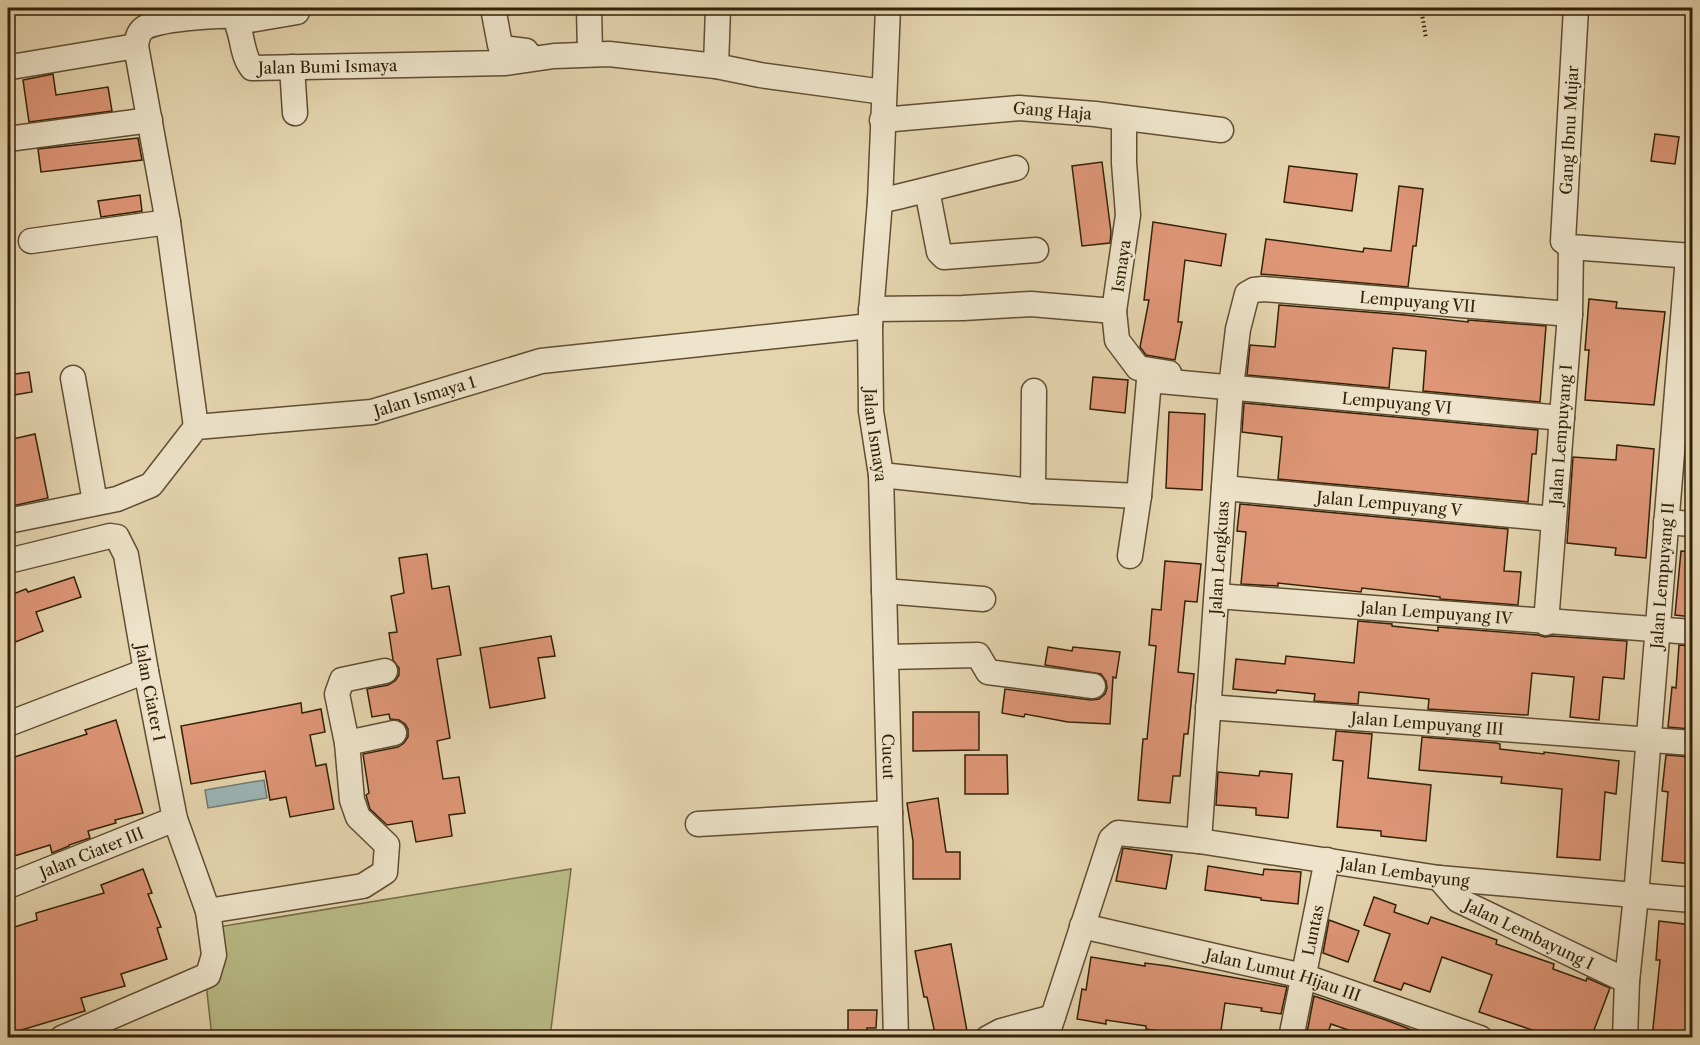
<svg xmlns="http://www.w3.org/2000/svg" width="1700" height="1045" font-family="'Libre Caslon Text',serif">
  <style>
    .green { fill: #b9bc87; stroke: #766e48; stroke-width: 1.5 }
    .water { fill: #9bb6b6; stroke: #717a70; stroke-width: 1.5 }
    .building { fill: #de9677; stroke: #332108; stroke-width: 1.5 }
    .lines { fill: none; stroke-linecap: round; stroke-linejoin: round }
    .minor-casing { stroke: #604e32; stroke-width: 27 }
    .path { stroke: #332108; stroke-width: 4; stroke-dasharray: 1.5 3; stroke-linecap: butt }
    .minor { stroke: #eee4cb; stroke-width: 24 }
    .labels { text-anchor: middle; stroke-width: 6; stroke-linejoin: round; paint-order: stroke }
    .street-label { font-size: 16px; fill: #332108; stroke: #eee4cb }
  </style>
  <rect width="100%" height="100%" fill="#e5d5af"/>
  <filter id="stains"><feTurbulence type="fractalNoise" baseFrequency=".00333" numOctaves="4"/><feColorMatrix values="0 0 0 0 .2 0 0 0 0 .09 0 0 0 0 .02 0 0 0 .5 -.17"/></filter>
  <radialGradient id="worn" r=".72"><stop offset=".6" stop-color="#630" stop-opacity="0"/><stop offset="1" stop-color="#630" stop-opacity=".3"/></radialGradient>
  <polygon class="green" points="571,869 550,1037 212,1037 200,930"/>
  <polygon class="water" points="264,780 267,798 208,808 205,790"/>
  <g class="building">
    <polygon points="53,74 56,95 108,87 112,111 29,122 23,80"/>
    <polygon points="1655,134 1679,137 1675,164 1651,161"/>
    <polygon points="138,138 142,160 41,172 38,149"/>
    <polygon points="1102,162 1111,232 1110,243 1082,246 1072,166"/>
    <polygon points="1289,166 1357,174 1352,211 1284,202"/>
    <polygon points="1399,186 1423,189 1416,246 1413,246 1408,287 1261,274 1266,239 1363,252 1364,248 1391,251"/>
    <polygon points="140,195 142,211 101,217 98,201"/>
    <polygon points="1153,222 1226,234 1221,266 1185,260 1178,322 1182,322 1175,360 1146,355 1140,347 1149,300 1144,300"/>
    <polygon points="1589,299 1617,302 1616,308 1665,312 1654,405 1585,400 1589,350 1585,350"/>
    <polygon points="1279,305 1405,315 1468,322 1468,320 1546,326 1540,402 1423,391 1426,351 1393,348 1389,388 1247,375 1250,345 1275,347"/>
    <polygon points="29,372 32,392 8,396 8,375"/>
    <polygon points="1093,377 1128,380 1125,413 1090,409"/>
    <polygon points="1244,403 1538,430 1536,454 1532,454 1528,502 1278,479 1282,437 1242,432"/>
    <polygon points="1169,412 1205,414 1202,490 1166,488"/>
    <polygon points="35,434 48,498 8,507 8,498 14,496 8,465 8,440"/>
    <polygon points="1617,445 1654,449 1646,558 1615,555 1616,548 1567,543 1573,457 1616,460"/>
    <polygon points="1240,504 1508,529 1504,571 1521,572 1518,605 1440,599 1440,597 1362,588 1361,592 1278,583 1278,586 1241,584 1246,532 1237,531"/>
    <polygon points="1681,551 1692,552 1692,617 1675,615"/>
    <polygon points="427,554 432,589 449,586 461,655 437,659 450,738 437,741 443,779 459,777 465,813 449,815 452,836 416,842 412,821 387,825 370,809 366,795 369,793 363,754 398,747 404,743 408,737 408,729 405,724 399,720 390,719 389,714 372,717 367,689 388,685 395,681 399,675 399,668 393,660 389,633 397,632 391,596 404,593 399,558"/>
    <polygon points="1165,561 1201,564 1197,602 1185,601 1178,672 1194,674 1188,734 1184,734 1180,776 1173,776 1170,803 1138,800 1143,739 1147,739 1156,646 1149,645 1152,609 1161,610"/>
    <polygon points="74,577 81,597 36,612 43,631 8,645 8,596 26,589 28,592"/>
    <polygon points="1358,621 1392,624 1392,626 1438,631 1438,627 1538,635 1545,637 1552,636 1627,641 1624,679 1603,677 1599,720 1570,717 1574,677 1532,673 1528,715 1428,709 1429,699 1359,692 1358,704 1314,701 1315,694 1277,690 1276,693 1233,689 1236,659 1285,664 1286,656 1354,663"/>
    <polygon points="551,636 555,656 538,658 545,698 490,708 480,648"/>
    <polygon points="1679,645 1692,646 1692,699 1690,729 1668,727 1672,687 1676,688"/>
    <polygon points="1048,647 1072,651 1073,647 1120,652 1116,678 1113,677 1110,724 1068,722 1025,714 1024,717 1002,713 1005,689 1091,700 1099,699 1105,694 1107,688 1106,681 1101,674 1045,665"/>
    <polygon points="301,703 302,713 321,709 325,732 310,735 316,766 326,764 334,809 290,817 286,797 270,800 265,771 191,784 181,726"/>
    <polygon points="913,712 979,712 979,750 913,751"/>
    <polygon points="116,720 143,813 115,820 116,823 88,831 90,838 69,845 69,846 52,853 50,845 8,858 8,759 87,734 85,730"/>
    <polygon points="1336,731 1372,734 1368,778 1431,785 1426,841 1381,836 1381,831 1337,827 1343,761 1333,760"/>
    <polygon points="1422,737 1496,743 1500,744 1500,749 1544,754 1544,752 1619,761 1616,794 1605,792 1600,860 1557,857 1562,789 1501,783 1502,777 1419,770"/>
    <polygon points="965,755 1007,755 1008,794 965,794"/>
    <polygon points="1666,755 1692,757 1692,864 1662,861 1668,792 1662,791"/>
    <polygon points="1260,771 1292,774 1288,818 1256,815 1256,808 1216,805 1218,772 1259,776"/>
    <polygon points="938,798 946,852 960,852 960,879 913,879 913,841 907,803"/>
    <polygon points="1123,848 1172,855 1166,889 1116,881"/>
    <polygon points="1208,866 1263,875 1264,869 1301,872 1298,904 1261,900 1261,898 1205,890"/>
    <polygon points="143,869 152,893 148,894 161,927 157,928 167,959 121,974 125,986 81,998 85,1011 8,1034 8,929 37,920 36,913 104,893 101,885"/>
    <polygon points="1374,897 1396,905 1394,912 1428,924 1431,917 1497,940 1496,944 1554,964 1553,969 1586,981 1587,978 1610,988 1591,1038 1556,1038 1479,1012 1492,975 1442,957 1430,992 1404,983 1401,990 1374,981 1390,934 1364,925"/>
    <polygon points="1329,920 1359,931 1348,962 1323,953"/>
    <polygon points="1659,921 1692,925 1689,972 1692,972 1692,986 1687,1038 1652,1038 1660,960 1656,960"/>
    <polygon points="951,944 967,1031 936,1038 927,997 924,997 915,951"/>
    <polygon points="1091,957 1145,966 1145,963 1168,966 1287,987 1281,1014 1261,1011 1262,1008 1225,1003 1220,1037 1189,1032 1189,1036 1146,1029 1146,1026 1106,1020 1106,1024 1077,1019 1082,989 1086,990"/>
    <polygon points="1314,996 1386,1020 1425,1035 1425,1038 1371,1038 1331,1024 1326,1038 1306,1038"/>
    <polygon points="848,1010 877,1010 876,1028 867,1028 867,1038 848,1038"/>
  </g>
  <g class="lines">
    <defs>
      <g id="minor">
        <polyline points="493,8 500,45 503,48 526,51 530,56"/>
        <polyline points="589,8 590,54"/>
        <path id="s1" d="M888 8 880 201 870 326 871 411 881 475 896 1038"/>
        <polyline points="1576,8 1563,241 1571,247 1692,256"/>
        <polyline points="238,22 297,12"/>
        <polyline points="716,66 718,8"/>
        <polyline points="11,67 136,46"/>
        <polyline points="292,67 295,113"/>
        <polyline points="1124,118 1124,163 1128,215 1114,311 1117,340 1138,368 1169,373"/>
        <path id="s2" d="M882 120 1019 108 1095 114 1221 130"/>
        <polyline points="8,139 150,120"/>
        <polyline points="927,190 939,252 944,257 1036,250"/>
        <path d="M880 201C925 191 970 178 1016 168"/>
        <polyline points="31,241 168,222"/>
        <polyline points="871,309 963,308 1031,304 1114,311"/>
        <polyline points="73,378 95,502"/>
        <path id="s3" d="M196 427 168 222 136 46C137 40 138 33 143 29 153 19 218 15 233 16 244 32 240 53 252 68L506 63 554 56 609 54 716 66 760 75 884 92"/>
        <polyline points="881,475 1033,491 1139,496"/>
        <path id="s4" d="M1224 488 1554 519"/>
        <polyline points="1033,491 1034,391"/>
        <path id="s5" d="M8 521 117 499 151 485 196 427 372 412 541 361 870 326"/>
        <polyline points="1666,522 1692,524"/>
        <path id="s6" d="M1130 556 1139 496 1149 380 1562 418"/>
        <path id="s7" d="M8 561 110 536 117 537 126 555 146 671 175 819 208 911 214 955 208 975 62 1038"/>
        <polyline points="884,591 983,599"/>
        <path id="s8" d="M1217 596 1692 632"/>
        <path id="s9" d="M1546 623 1570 314 1571 247"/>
        <polyline points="886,657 978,655 988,672 1093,686"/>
        <path id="s10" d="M1208 707 1692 743"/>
        <polyline points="8,724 146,671"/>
        <polyline points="347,743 337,694 342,680 385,671"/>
        <polyline points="698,824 890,813"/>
        <path id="s11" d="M1199 841 1231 387 1238 329 1247 294 1254 290 1263 289 1570 314"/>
        <path id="s12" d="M1439 878 1458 900 1627 981"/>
        <path id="s13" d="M8 886 175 819"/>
        <polyline points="208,911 363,886 385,872 387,845 358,817 352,800 347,743 394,733"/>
        <path id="s14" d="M1082 926 1303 976 1480 1038"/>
        <polyline points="988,1038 1001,1031 1053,1017"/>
        <path id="s15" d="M1046 1038 1111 839 1118 833 1199 841 1439 878 1692 900"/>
        <path id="s16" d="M1291 1038 1327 860"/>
        <path id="s17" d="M1625 1038 1627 981 1636 896 1688 256"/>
      </g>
    </defs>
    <use href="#minor" class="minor-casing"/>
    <polyline class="path" points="1421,8 1426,38"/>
    <use href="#minor" class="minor"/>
  </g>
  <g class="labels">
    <g class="street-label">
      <text dy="6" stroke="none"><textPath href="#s3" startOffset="628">Jalan Bumi Ismaya</textPath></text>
      <text dy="6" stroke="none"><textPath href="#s2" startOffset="171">Gang Haja</textPath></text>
      <text transform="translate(1569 130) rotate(-87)" y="6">Gang Ibnu Mujar</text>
      <text transform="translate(1121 266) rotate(-82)" y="6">Ismaya</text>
      <text dy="6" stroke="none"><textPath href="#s11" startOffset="722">Lempuyang VII</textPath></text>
      <text dy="6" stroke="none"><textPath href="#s5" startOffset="453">Jalan Ismaya 1</textPath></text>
      <text dy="6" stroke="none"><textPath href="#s6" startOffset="426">Lempuyang VI</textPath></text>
      <text dy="6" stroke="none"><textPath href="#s1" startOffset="428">Jalan Ismaya</textPath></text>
      <text dy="6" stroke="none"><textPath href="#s9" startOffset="189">Jalan Lempuyang I</textPath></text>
      <text dy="6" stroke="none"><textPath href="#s4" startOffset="166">Jalan Lempuyang V</textPath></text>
      <text dy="6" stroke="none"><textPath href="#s11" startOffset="284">Jalan Lengkuas</textPath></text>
      <text dy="6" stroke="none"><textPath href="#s17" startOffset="464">Jalan Lempuyang II</textPath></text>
      <text dy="6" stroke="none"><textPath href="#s8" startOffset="220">Jalan Lempuyang IV</textPath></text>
      <text dy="6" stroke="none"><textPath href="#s7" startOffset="272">Jalan Ciater I</textPath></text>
      <text dy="6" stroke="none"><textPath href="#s10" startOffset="220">Jalan Lempuyang III</textPath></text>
      <text dy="6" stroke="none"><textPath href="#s1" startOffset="750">Cucut</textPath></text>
      <text dy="6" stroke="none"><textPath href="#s13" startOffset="90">Jalan Ciater III</textPath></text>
      <text dy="6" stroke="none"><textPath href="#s15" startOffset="508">Jalan Lembayung</textPath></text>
      <text dy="6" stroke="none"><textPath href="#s16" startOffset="110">Luntas</textPath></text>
      <text dy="6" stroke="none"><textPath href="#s12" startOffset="108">Jalan Lembayung I</textPath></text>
      <text dy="6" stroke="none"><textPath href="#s14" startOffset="207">Jalan Lumut Hijau III</textPath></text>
    </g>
  </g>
  <rect width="1700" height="1045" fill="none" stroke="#e5d5af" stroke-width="30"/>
  <rect x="9" y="9" width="1682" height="1027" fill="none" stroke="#332108" stroke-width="3"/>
  <rect x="15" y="15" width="1670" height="1015" fill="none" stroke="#332108" stroke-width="1.5"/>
  <rect width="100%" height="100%" filter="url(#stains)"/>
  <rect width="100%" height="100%" fill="url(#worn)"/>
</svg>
